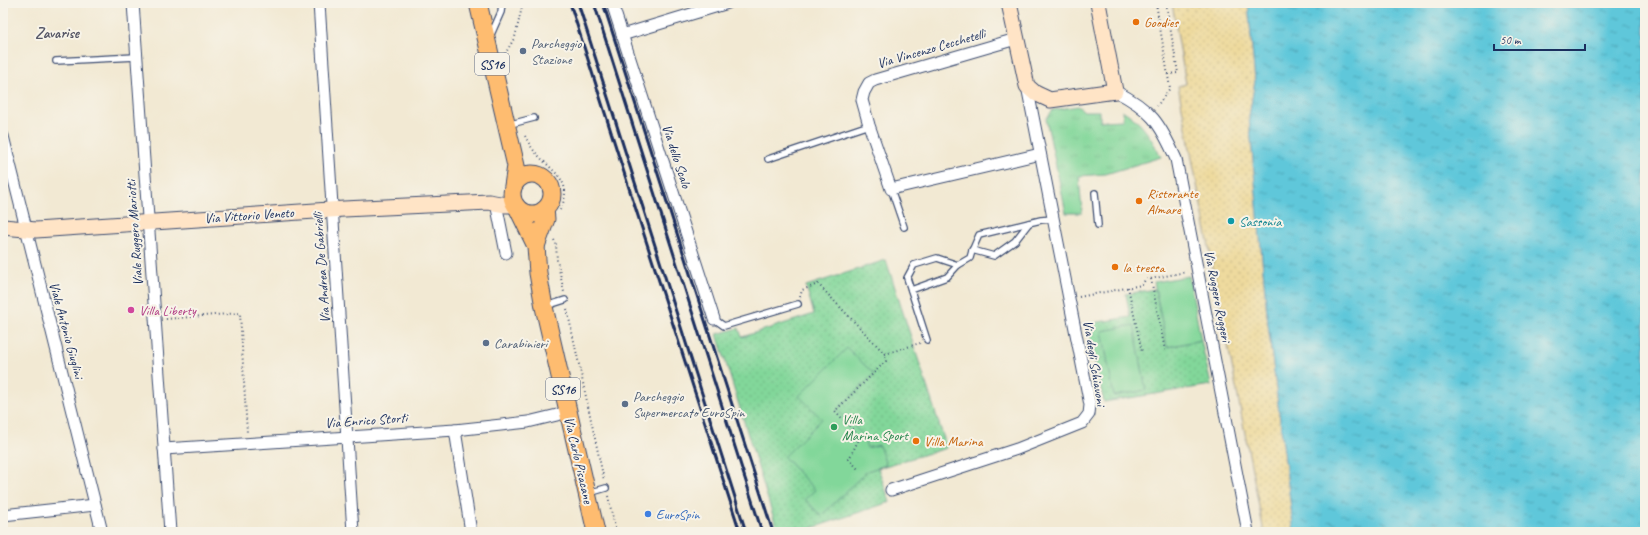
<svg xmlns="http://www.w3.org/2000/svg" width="1648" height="535" font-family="Caveat,sans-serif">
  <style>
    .grass { fill: url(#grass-tufts); stroke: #4e837c }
    .sand { fill: url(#sand-dots); stroke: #84847e }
    .park { fill: url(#park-dots); stroke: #4e837c }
    .pitch { fill: #82d79a; stroke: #4e837c }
    .water { fill: url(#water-ripples); stroke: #3c7b9c }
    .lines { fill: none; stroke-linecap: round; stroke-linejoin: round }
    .lane-casing { stroke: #3b4b70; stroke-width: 8 }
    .street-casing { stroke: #3b4b70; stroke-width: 13 }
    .secondary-casing { stroke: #3b4b70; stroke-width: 17 }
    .primary-casing { stroke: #3b4b70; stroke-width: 19 }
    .path { stroke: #3b4b70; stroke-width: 2; stroke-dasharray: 1 3; stroke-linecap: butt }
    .lane { stroke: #fff; stroke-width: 5.5 }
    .street { stroke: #fff; stroke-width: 11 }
    .secondary { stroke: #ffe4c6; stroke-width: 15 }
    .primary { stroke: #febc70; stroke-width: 17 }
    .rail { stroke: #1b2f5e; stroke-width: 3 }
    .food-dot { fill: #e8710a; stroke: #f7f3e8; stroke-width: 1.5 }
    .service-dot { fill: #5c6f8a; stroke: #f7f3e8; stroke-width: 1.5 }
    .culture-dot { fill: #0f9aa8; stroke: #f7f3e8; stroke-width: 1.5 }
    .hotel-dot { fill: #d1479c; stroke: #f7f3e8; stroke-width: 1.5 }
    .leisure-dot { fill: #2e9e5b; stroke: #f7f3e8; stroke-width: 1.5 }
    .shop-dot { fill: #3f7fe0; stroke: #f7f3e8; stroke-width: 1.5 }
    .labels { text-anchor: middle; stroke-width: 4; stroke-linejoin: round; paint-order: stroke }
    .shield { fill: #f7f3e8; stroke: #5d6a87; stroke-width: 1 }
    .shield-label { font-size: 13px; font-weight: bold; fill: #1b2f5e }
    .food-label { font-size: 14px; fill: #c56008; stroke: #f7f3e8; text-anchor: start }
    .service-label { font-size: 14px; fill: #4e5e75; stroke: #f7f3e8; text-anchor: start }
    .street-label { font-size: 14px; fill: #1b2f5e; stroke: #f7f3e8 }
    .culture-label { font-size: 14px; fill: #0d838f; stroke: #f7f3e8; text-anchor: start }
    .hotel-label { font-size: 14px; fill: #b23c85; stroke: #f7f3e8; text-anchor: start }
    .leisure-label { font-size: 14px; fill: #27864d; stroke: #f7f3e8; text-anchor: start }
    .shop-label { font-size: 14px; fill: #366cbe; stroke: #f7f3e8; text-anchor: start }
    .neighbourhood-label { font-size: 15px; font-weight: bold; fill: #575868; stroke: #f7f3e8 }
  </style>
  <defs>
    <pattern id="grass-tufts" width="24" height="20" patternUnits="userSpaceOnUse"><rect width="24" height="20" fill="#82d79a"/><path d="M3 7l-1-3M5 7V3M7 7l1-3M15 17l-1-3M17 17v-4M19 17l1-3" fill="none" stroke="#70b987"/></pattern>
    <pattern id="sand-dots" width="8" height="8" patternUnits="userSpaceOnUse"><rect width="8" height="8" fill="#eeda9e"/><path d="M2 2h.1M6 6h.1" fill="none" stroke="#ccbb8a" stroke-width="1.8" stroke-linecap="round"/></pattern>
    <pattern id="park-dots" width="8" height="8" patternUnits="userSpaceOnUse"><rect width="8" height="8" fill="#82d79a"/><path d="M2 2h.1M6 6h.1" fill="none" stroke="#70b987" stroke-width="1.8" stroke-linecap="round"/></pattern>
    <pattern id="water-ripples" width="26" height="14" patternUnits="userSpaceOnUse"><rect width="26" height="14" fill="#5ec7da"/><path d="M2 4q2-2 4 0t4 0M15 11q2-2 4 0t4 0" fill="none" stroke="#4da2b4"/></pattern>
  </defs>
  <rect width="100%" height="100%" fill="#f7f3e8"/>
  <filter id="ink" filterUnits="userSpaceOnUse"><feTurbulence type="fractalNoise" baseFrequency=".025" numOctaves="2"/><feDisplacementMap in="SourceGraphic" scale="8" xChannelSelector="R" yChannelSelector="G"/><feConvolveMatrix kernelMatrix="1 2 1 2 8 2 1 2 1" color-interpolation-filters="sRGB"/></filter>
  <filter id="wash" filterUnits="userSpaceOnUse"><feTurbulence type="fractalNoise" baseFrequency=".012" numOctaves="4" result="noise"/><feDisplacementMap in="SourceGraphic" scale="16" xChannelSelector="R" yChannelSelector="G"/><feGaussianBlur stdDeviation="0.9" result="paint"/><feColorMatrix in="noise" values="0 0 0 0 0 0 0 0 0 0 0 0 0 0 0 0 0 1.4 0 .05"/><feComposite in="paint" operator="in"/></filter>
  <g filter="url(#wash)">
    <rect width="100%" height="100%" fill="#f2e9d3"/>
    <path class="grass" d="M1078 106 1084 111H1100V121L1123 120 1122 110C1143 123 1150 136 1161 157L1106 174 1079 176 1082 213H1066L1046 119 1053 110Z"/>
    <polygon class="sand" points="1172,3 1248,3 1255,81 1249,117 1268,324 1294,532 1264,532 1178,86 1186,84"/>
    <g class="park">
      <polygon points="886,260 947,448 878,468 890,502 800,532 778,532 717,334 739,328 742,337 814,314 806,286"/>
      <polygon points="1155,289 1167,347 1201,340 1211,385 1104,402 1086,324 1130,317 1126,294"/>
    </g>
    <g class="pitch">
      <polygon points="1189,276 1201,340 1167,347 1154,282"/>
      <polygon points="1134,325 1146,390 1114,396 1102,331"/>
      <polygon points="847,348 874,374 837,410 863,435 867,448 879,445 886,465 867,471 821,516 805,499 815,490 784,457 822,419 799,396"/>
    </g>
    <polygon class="water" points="1248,3 1645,3 1645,532 1294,532 1268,324 1249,117 1255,81"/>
  </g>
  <g filter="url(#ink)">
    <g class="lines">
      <defs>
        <g id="lane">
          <polyline points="490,37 501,12 502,3"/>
          <polyline points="56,61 136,57"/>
          <polyline points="507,125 534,118"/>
          <polyline points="768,159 869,125"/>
          <polyline points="891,189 904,227"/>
          <polyline points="1095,193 1098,225"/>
          <polyline points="972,250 994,256 1015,241 1029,223"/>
          <polyline points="911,290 947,277 958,265"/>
          <polyline points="546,306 565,300"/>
          <polyline points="714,319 724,326 798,304"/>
          <polyline points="927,340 907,278 914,265 937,258 958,265 970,258 972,251 979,235 1041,220 1053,219"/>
          <polyline points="589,493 606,488"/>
        </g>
        <g id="street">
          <polyline points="133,3 170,532"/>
          <polyline points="319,3 353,532"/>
          <polyline points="612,3 714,319"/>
          <polyline points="622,35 728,3"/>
          <polyline points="1016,39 875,80 869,83 864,92 862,100 869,125 891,189 1040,154"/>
          <path d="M1115 91C1151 109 1160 123 1176 159L1248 532"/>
          <polyline points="3,136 102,532"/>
          <polyline points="496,203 506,253"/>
          <polyline points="455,430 471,532"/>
          <polyline points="164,449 455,430 528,422 557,415 568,411"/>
          <polyline points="891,490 1017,449 1082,423 1089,414 1090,405 1027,86"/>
          <polyline points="3,515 95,505"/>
        </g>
        <g id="secondary">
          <polyline points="1009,3 1027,86 1035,93 1050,100 1115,91 1098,3"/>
          <polyline points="3,227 36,230 344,209 489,202 506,205 516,205"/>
        </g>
        <g id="primary">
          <polyline points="478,3 516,166 513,186"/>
          <circle cx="532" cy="194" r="20"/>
          <polyline points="517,207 536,246 538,273 544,307 596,532"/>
          <polyline points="536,246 546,219 545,209"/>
        </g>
      </defs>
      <use href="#lane" class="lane-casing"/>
      <use href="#street" class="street-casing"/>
      <use href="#secondary" class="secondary-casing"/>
      <use href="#primary" class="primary-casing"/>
      <g class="path">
        <polyline points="1156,3 1170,88 1157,106"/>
        <polyline points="1166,3 1178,73 1168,74"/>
        <polyline points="505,54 515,37 523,3"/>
        <path d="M525 136C528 142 532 149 537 154 553 173 575 181 560 210"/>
        <polyline points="554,240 556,244 557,260 564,292"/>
        <polyline points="1151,279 1165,350"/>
        <polyline points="1128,287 1142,352"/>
        <polyline points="800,297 802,290 818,284 885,354 886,361 835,411 860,437 849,459 859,470"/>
        <polyline points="1079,297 1142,285 1145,280 1186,272"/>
        <polyline points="567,309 604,480"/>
        <polyline points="166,319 240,313 247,433"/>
        <polyline points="885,354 920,343"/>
        <polyline points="608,496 616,532"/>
      </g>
      <use href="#lane" class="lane"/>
      <use href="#street" class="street"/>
      <use href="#secondary" class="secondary"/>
      <use href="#primary" class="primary"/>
      <g class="rail">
        <polyline points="570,3 619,157 740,532"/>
        <polyline points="578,3 746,532"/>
        <polyline points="594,3 762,532"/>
        <polyline points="603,3 773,532"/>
      </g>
    </g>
  </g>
  <g class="food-dot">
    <circle cx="1136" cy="22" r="4"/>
    <circle cx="1139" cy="201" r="4"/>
    <circle cx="1115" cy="267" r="4"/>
    <circle cx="916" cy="441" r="4"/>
  </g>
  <g class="service-dot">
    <circle cx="523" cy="51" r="4"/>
    <circle cx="486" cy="343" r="4"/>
    <circle cx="625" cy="404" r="4"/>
  </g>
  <circle class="culture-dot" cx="1231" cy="221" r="4"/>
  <circle class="hotel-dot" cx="131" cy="310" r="4"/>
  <circle class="leisure-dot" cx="834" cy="427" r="4"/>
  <circle class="shop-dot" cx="648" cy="514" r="4"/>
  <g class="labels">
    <g class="shield">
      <rect x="475" y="53" width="34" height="22" rx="3"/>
      <rect x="546" y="378" width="34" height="22" rx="3"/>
    </g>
    <g class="shield-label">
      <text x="492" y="69">SS16</text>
      <text x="563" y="394">SS16</text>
    </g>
    <g class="food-label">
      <text x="1144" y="27">Goodies</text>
      <text x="1147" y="198">Ristorante<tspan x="1147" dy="16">Almare</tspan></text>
      <text x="1123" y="272">la tressa</text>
      <text x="924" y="446">Villa Marina</text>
    </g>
    <g class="service-label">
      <text x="531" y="48">Parcheggio<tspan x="531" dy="16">Stazione</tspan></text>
      <text x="494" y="348">Carabinieri</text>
      <text x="633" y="401">Parcheggio<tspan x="633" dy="16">Supermercato EuroSpin</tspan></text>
    </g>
    <g class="street-label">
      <text transform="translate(931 48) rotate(-16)" y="5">Via Vincenzo Cecchetelli</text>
      <text transform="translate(677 156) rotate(72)" y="5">Via dello Scalo</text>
      <text transform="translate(249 215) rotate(-4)" y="5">Via Vittorio Veneto</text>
      <text transform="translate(134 233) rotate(-94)" y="5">Viale Ruggero Mariotti</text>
      <text transform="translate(321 268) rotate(-94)" y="5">Via Andrea De Gabrielli</text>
      <text transform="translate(1218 296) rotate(79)" y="5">Via Ruggero Ruggeri</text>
      <text transform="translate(67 330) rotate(75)" y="5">Viale Antonio Giuglini</text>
      <text transform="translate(1095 363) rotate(81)" y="5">Via degli Schiavoni</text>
      <text transform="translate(366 420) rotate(-4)" y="5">Via Enrico Storti</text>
      <text transform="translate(579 460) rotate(77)" y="5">Via Carlo Pisacane</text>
    </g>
    <g class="culture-label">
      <text x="1239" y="226">Sassonia</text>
    </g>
    <g class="hotel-label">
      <text x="139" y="315">Villa Liberty</text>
    </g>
    <g class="leisure-label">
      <text x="842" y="424">Villa<tspan x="842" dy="16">Marina Sport</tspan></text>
    </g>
    <g class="shop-label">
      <text x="656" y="519">EuroSpin</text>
    </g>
    <g class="neighbourhood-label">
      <text x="57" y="38">Zavarise</text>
    </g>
  </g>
  <rect width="1648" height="535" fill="none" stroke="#f7f3e8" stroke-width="16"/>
  <path d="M1494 44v6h91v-6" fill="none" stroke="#1b2f5e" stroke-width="2"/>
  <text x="1500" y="44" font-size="12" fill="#1b2f5e" stroke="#f7f3e8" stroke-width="3" paint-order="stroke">50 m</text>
</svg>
